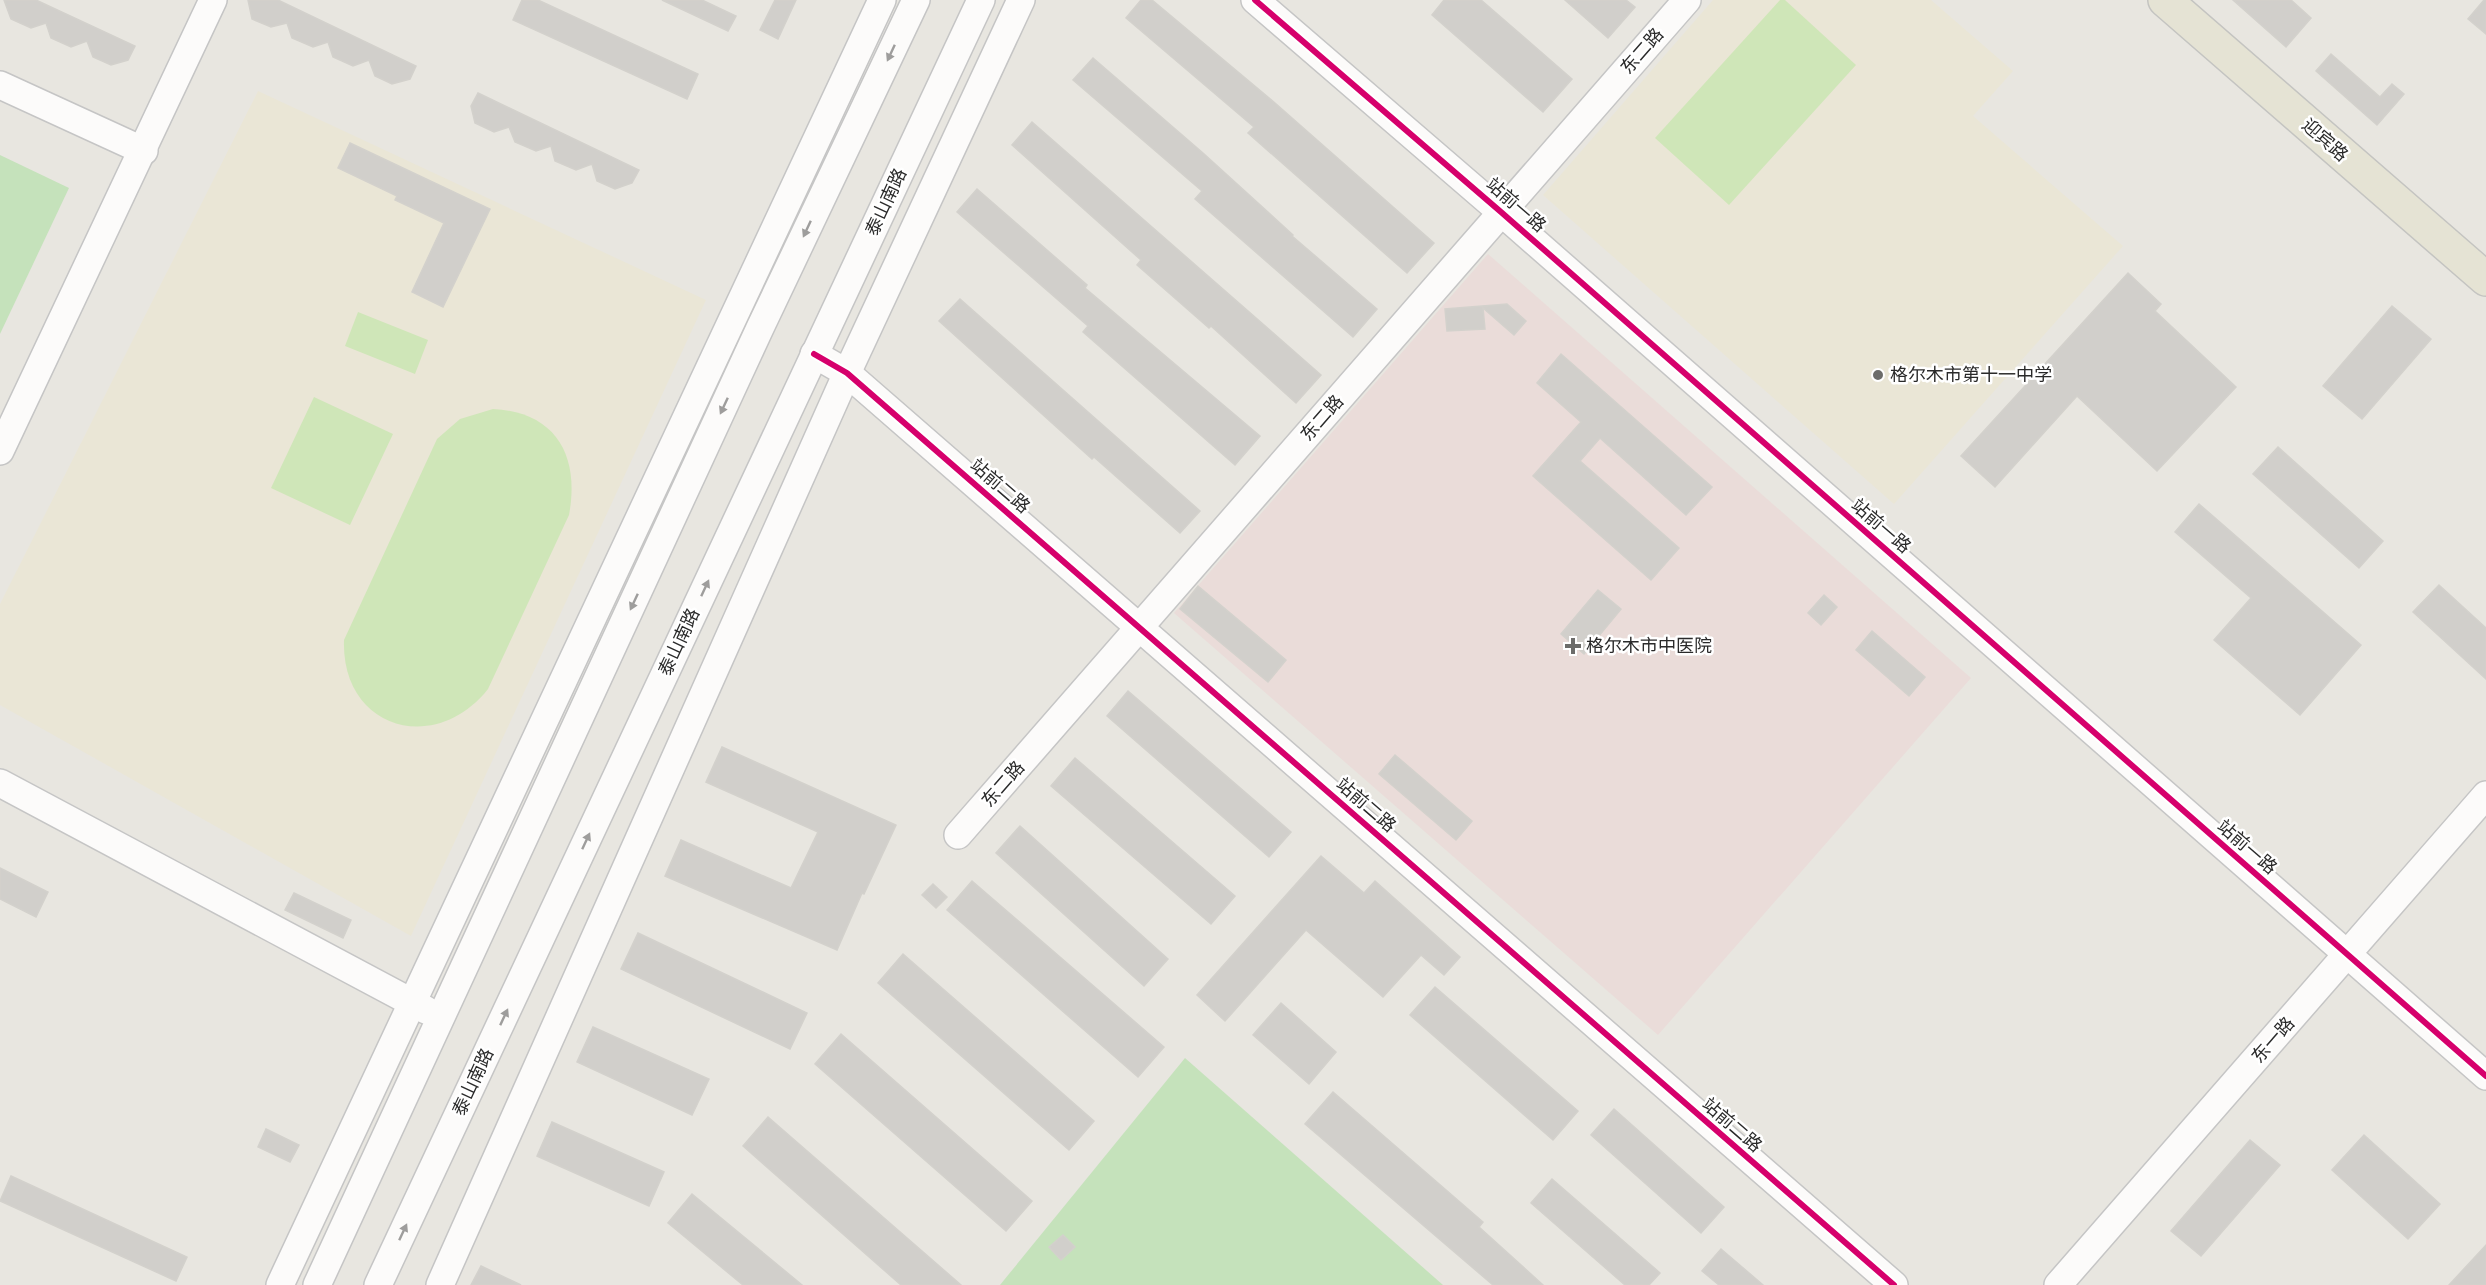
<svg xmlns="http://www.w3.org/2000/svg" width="2486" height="1285" font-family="'Sofia Sans Condensed','Noto Sans SC',sans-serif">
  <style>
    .education { fill: #eae6d6 }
    .medical { fill: #eadcd9 }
    .green { fill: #c5e2bb }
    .pitch { fill: #cfe6b8 }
    .building { fill: #d1cfcb; stroke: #d3d1cc; stroke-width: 1.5 }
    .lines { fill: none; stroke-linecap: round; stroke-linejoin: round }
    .minor-casing { stroke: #c5c5c5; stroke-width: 30 }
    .major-casing { stroke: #c4c4c1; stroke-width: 36 }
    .minor { stroke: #fcfbfa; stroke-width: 27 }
    .major { stroke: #e5e3d4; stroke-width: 33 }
    .cycleway-casing { stroke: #fff; stroke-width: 10 }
    .cycleway { stroke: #d6006c; stroke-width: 6 }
    .oneway { fill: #9e9d9c }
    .poi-dot { fill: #6c6c6a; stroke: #fff; stroke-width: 2 }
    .labels { text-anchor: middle; stroke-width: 5; stroke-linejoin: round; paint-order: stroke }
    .street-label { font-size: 18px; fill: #2a2a2a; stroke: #fff }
    .poi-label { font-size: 18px; fill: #2a2a2a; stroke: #fff; text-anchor: start }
  </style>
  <rect width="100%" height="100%" fill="#e8e6e0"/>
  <g class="education">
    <polygon points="1713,0 1931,0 2013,71 1973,116 2123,246 1894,504 1543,195"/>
    <polygon points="258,91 706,300 411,936 0,705 0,604"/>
  </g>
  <polygon class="medical" points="1488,254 1971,678 1658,1035 1174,613"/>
  <g class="green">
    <polygon points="0,155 69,188 0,334"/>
    <polygon points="1185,1058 1443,1285 1000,1285"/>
  </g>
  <g class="pitch">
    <polygon points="1780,0 1785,0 1856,65 1729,205 1655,138"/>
    <polygon points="358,312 428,340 415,374 345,346"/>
    <polygon points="314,397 393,434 350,525 271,488"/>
    <path d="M493 409C556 412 580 456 569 515L488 689C435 756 341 729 344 640L437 439 460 419Z"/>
  </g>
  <g class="building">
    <polygon points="4,0 36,0 135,46 128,60 111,65 93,57 87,41 71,47 51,38 46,23 31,28 11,19"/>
    <polygon points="248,0 278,0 416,66 410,79 392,84 375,76 369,60 353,66 333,57 328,42 313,47 292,38 287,23 271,27 252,19"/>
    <polygon points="522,0 538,0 698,74 687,99 513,20"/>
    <polygon points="662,0 702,0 736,16 728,31"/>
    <polygon points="775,0 796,0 778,39 760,30"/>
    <polygon points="1141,0 1152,0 1275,103 1434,243 1407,273 1248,133 1254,127 1126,18"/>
    <polygon points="1444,0 1481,0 1572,79 1543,112 1432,15"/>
    <polygon points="1565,0 1626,0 1635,7 1608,38"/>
    <polygon points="2233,0 2291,0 2311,18 2286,47"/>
    <polygon points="2484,0 2486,0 2486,34 2468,19"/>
    <polygon points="2331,54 2380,97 2392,84 2404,94 2377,125 2316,71"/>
    <polygon points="1093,58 1203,153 1293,235 1292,236 1377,309 1353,337 1195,199 1202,191 1073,80"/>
    <polygon points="478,93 639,170 632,183 615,189 597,181 592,164 576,170 555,161 551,146 536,151 515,142 509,127 494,132 475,123 471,106"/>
    <polygon points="1032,122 1321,375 1296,403 1211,326 1209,328 1137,265 1141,260 1012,145"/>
    <polygon points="350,143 490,209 443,307 412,292 444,223 395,200 397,196 338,168"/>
    <polygon points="977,189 1087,285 1085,288 1260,436 1235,465 1083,332 1088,326 957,212"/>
    <polygon points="2128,273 2161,304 2155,311 2236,387 2157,471 2077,396 1995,487 1961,456"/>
    <polygon points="960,299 1200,511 1180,533 1094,457 1092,459 939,321"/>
    <polygon points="1507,304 1526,321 1514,335 1483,308 1485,329 1447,331 1445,309"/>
    <polygon points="2392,306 2431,339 2362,419 2323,386"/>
    <polygon points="1561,354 1712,487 1686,515 1600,438 1580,461 1679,548 1651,580 1533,476 1581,422 1537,383"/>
    <polygon points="2278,447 2383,541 2359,568 2253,474"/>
    <polygon points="2199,504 2361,645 2300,715 2214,640 2251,598 2175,532"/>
    <polygon points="2439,585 2486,628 2486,679 2413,612"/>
    <polygon points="1198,586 1286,660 1268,682 1180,609"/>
    <polygon points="1598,590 1621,609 1584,654 1561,634"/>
    <polygon points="1824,595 1837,607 1821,625 1808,613"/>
    <polygon points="1872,631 1925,677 1909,696 1856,650"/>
    <polygon points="1128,691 1291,832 1269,857 1107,716"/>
    <polygon points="722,747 896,825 864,894 862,893 837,950 665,876 681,840 791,888 818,832 706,782"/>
    <polygon points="1395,755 1472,821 1456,840 1379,774"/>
    <polygon points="1075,758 1235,896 1211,924 1051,786"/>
    <polygon points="1020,826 1168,959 1144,986 996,853"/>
    <polygon points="1321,856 1364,893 1375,881 1460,957 1444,975 1421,955 1383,997 1306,930 1225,1021 1197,995"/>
    <polygon points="0,868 48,892 36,917 0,899"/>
    <polygon points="972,881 1164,1047 1138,1077 947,910"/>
    <polygon points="933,884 947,897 936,908 922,895"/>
    <polygon points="294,893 351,920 343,938 285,910"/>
    <polygon points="638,933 807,1013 790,1049 621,969"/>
    <polygon points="903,954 1094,1121 1069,1150 878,983"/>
    <polygon points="1435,987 1578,1111 1553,1140 1410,1015"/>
    <polygon points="1281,1003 1336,1052 1309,1084 1253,1035"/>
    <polygon points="593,1027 709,1079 692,1115 577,1062"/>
    <polygon points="841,1034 1032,1201 1006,1231 815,1064"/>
    <polygon points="1333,1092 1483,1222 1479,1227 1543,1285 1493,1285 1305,1124"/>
    <polygon points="1614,1109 1724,1207 1701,1233 1591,1135"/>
    <polygon points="768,1117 961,1285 901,1285 743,1146"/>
    <polygon points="552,1122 664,1172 649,1206 537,1156"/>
    <polygon points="266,1129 299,1145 290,1162 258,1147"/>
    <polygon points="2364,1135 2440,1204 2408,1239 2332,1170"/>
    <polygon points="2250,1140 2280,1165 2201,1256 2171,1231"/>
    <polygon points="11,1176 187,1257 176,1281 0,1201"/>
    <polygon points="1552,1179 1660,1273 1649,1285 1625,1285 1531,1203"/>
    <polygon points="692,1194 802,1285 743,1285 668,1223"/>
    <polygon points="1063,1235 1075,1247 1061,1260 1049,1247"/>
    <polygon points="2486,1245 2486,1285 2449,1285"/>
    <polygon points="1721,1249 1763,1285 1719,1285 1702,1271"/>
    <polygon points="481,1266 521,1285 471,1285"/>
  </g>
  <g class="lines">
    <defs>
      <g id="minor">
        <polyline points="1255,0 1501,212 2486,1076"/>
        <polyline points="0,85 144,151"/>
        <polyline points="814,354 847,373 1894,1285"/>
        <polyline points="0,451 213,0"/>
        <polyline points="0,783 426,1010"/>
        <polyline points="958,835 1687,0"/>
        <polyline points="280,1285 882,0"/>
        <polyline points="317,1285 760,328 916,0"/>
        <polyline points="378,1285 981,0"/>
        <polyline points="440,1285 847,373 1021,0"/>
        <polyline points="2058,1285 2486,795"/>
      </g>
      <polyline id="major" points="2165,0 2486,279"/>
    </defs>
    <use href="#minor" class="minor-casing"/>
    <use href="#major" class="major-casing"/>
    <use href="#minor" class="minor"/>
    <use href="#major" class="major"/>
    <defs>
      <g id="cycleway">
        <polyline points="1255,0 1501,212 2486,1076"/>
        <polyline points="814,354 847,373 1894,1285"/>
      </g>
    </defs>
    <use href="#cycleway" class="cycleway-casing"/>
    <use href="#cycleway" class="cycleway"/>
  </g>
  <defs><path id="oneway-solid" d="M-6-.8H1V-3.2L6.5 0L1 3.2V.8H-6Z" transform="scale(1.5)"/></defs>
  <g class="oneway">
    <use href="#oneway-solid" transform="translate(891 53) rotate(115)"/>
    <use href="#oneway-solid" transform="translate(807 229) rotate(115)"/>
    <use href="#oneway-solid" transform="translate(724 406) rotate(115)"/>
    <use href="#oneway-solid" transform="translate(705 588) rotate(-65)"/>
    <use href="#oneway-solid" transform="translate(634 602) rotate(115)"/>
    <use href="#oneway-solid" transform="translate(586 841) rotate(-65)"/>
    <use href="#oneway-solid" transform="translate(504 1017) rotate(-65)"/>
    <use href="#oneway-solid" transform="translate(403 1232) rotate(-65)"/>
  </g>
  <g class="poi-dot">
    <circle cx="1878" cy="375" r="6"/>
    <path d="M1570 637h6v6h6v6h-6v6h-6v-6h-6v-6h6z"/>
  </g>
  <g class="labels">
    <g class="street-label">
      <text transform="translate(1642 51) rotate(-49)" y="6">东二路</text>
      <text transform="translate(2325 140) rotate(41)" y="6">迎宾路</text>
      <text transform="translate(886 202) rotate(-65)" y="6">泰山南路</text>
      <text transform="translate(1516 205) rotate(41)" y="6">站前一路</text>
      <text transform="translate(1322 418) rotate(-49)" y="6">东二路</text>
      <text transform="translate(1000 486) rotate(41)" y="6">站前二路</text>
      <text transform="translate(1881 526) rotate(41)" y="6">站前一路</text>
      <text transform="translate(679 642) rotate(-65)" y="6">泰山南路</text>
      <text transform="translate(1003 784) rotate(-49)" y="6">东二路</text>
      <text transform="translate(1366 805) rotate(41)" y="6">站前二路</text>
      <text transform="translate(2247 847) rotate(41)" y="6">站前一路</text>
      <text transform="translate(2273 1040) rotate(-49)" y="6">东一路</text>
      <text transform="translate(473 1082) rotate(-65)" y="6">泰山南路</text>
      <text transform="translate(1732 1125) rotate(41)" y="6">站前二路</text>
    </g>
    <g class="poi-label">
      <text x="1890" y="381">格尔木市第十一中学</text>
      <text x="1586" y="652">格尔木市中医院</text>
    </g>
  </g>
</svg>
